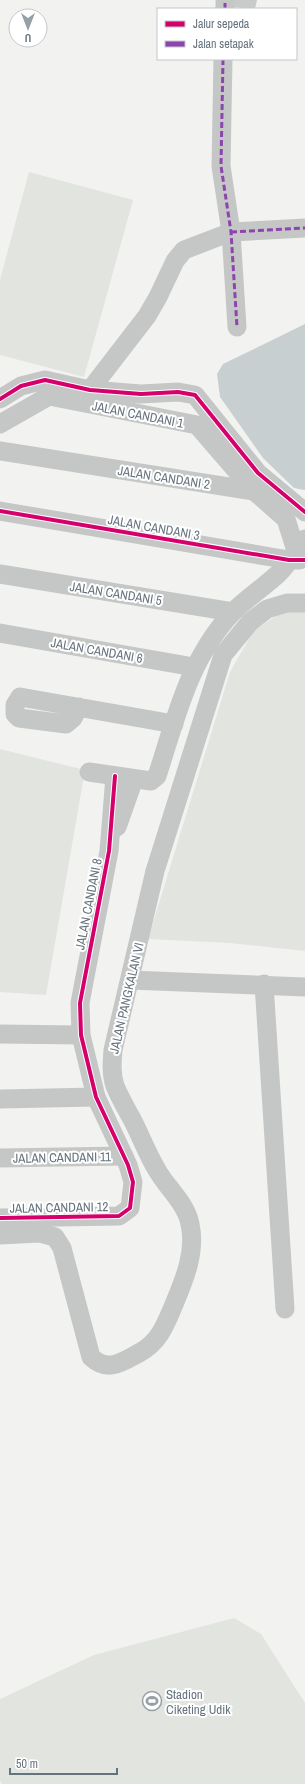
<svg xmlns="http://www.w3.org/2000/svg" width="305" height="1784" font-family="'Archivo Narrow',sans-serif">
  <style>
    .green { fill: #e1e4df }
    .water { fill: #c7cfd1 }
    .building { fill: #c9cbcb }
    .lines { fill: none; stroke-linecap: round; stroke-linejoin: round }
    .minor { stroke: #c5c7c7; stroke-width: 19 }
    .quiet { stroke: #8e44ad; stroke-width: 3; stroke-dasharray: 6 3; stroke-linecap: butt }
    .cycleway-casing { stroke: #fff; stroke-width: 6 }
    .cycleway { stroke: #d6006c; stroke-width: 4 }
    .labels { text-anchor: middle; stroke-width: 4; stroke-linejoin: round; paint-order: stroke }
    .street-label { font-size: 13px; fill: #66737e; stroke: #fff }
    .poi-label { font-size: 13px; fill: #66737e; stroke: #fff; text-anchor: start }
  </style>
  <rect width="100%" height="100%" fill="#f2f3f1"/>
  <g class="green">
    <polygon points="29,172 133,200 84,377 0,355 0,280"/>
    <polygon points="305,610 305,951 230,943 148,939 230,672 254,630 284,611"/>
    <polygon points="0,749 85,770 46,995 0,992"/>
    <polygon points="234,1618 261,1634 305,1703 305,1784 2,1784 0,1781 0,1699 94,1655"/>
  </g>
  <polygon class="water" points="305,324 305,490 304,490 294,488 263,458 220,397 217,374 223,364"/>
  <polygon class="building" points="233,0 257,0 255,9 232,7"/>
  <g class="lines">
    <g class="minor">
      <polyline points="225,9 225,0"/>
      <polyline points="223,59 221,166 231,232 237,327"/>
      <polyline points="90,390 147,316 158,297 175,261 184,250 231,232 305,228"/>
      <polyline points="0,399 21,386 45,380 90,390 141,394 178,392 195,395 258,473 305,512"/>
      <polyline points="0,424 49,396 197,425 254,491"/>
      <polyline points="0,451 254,491 286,519 296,551"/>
      <polyline points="0,511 289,560 300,560"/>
      <polyline points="0,574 233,612"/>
      <polyline points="0,633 194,667"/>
      <polyline points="79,707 73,718 66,724 19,718 15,714 15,705 20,697 174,724"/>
      <path d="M89 772 151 781 157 776C176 718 189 658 233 612 247 598 264 587 279 573 289 563 296 550 305 539"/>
      <polyline points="117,827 134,779"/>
      <polyline points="130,980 305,987"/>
      <polyline points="264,984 285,1309"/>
      <polyline points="0,1034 81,1035"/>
      <polyline points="0,1099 96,1097"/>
      <polyline points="0,1158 124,1156"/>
      <polyline points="0,1218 119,1216 130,1208 133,1182 128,1165 96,1097 81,1035 80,1003 109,851 115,776"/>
      <path d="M0 1235 40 1233 55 1237 62 1248 91 1357C108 1373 122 1362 139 1353 160 1342 166 1323 175 1302 185 1278 196 1251 190 1224 186 1203 167 1188 157 1170 148 1155 141 1137 133 1121 127 1110 120 1098 115 1086 111 1074 112 1062 113 1050L155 871 223 655 250 622 267 609 287 603H305"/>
    </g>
    <g class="quiet">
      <polyline points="225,9 225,0"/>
      <polyline points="223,59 221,166 231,232 237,327"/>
      <polyline points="231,232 305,228"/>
    </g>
    <defs>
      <g id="cycleway">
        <polyline points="0,399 21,386 45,380 90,390 141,394 178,392 195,395 258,473 305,512"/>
        <polyline points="0,511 289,560 305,560"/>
        <polyline points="0,1218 119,1216 130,1208 133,1182 128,1165 96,1097 81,1035 80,1003 109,851 115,776"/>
      </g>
    </defs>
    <use href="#cycleway" class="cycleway-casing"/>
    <use href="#cycleway" class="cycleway"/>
  </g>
  <defs>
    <symbol id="stadium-ring" viewBox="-11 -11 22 22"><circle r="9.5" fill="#fff" stroke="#97a0a6" stroke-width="1.5"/><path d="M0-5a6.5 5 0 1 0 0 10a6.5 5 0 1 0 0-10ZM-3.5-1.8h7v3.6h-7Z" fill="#97a0a6"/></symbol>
  </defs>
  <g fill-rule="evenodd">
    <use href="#stadium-ring" x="141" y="1690" width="22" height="22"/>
  </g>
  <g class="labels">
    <g class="street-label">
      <text transform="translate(138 414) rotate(11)" y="5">JALAN CANDANI 1</text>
      <text transform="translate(164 477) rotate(9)" y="5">JALAN CANDANI 2</text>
      <text transform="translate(154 527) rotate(10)" y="5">JALAN CANDANI 3</text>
      <text transform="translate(116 593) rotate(9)" y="5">JALAN CANDANI 5</text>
      <text transform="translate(97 650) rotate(10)" y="5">JALAN CANDANI 6</text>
      <text transform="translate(88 904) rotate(-79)" y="5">JALAN CANDANI 8</text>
      <text transform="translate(126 998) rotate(-77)" y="5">JALAN PANGKALAN VI</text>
      <text transform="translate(62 1157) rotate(-1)" y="5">JALAN CANDANI 11</text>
      <text transform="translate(59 1207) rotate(-1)" y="5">JALAN CANDANI 12</text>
    </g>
    <g class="poi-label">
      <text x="166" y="1699">Stadion<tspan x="166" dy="15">Ciketing Udik</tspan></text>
    </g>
  </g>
  <rect x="157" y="8" width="140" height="52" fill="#ffffff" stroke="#c2c7cb"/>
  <rect x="165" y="21" width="20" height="6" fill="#d6006c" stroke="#c2c7cb"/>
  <text x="193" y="28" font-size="12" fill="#66737e">Jalur sepeda</text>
  <rect x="165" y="41" width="20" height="6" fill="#8e44ad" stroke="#c2c7cb"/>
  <text x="193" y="48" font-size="12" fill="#66737e">Jalan setapak</text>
  <g transform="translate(28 28) rotate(180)"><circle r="19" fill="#ffffff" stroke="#c2c7cb"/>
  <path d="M0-3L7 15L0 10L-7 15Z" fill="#97a0a6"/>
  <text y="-6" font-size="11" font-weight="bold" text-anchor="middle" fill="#66737e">U</text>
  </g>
  <path d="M10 1768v6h107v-6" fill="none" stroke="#66737e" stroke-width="2"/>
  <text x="16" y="1768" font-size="12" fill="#66737e" stroke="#ffffff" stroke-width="3" paint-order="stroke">50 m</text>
</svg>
